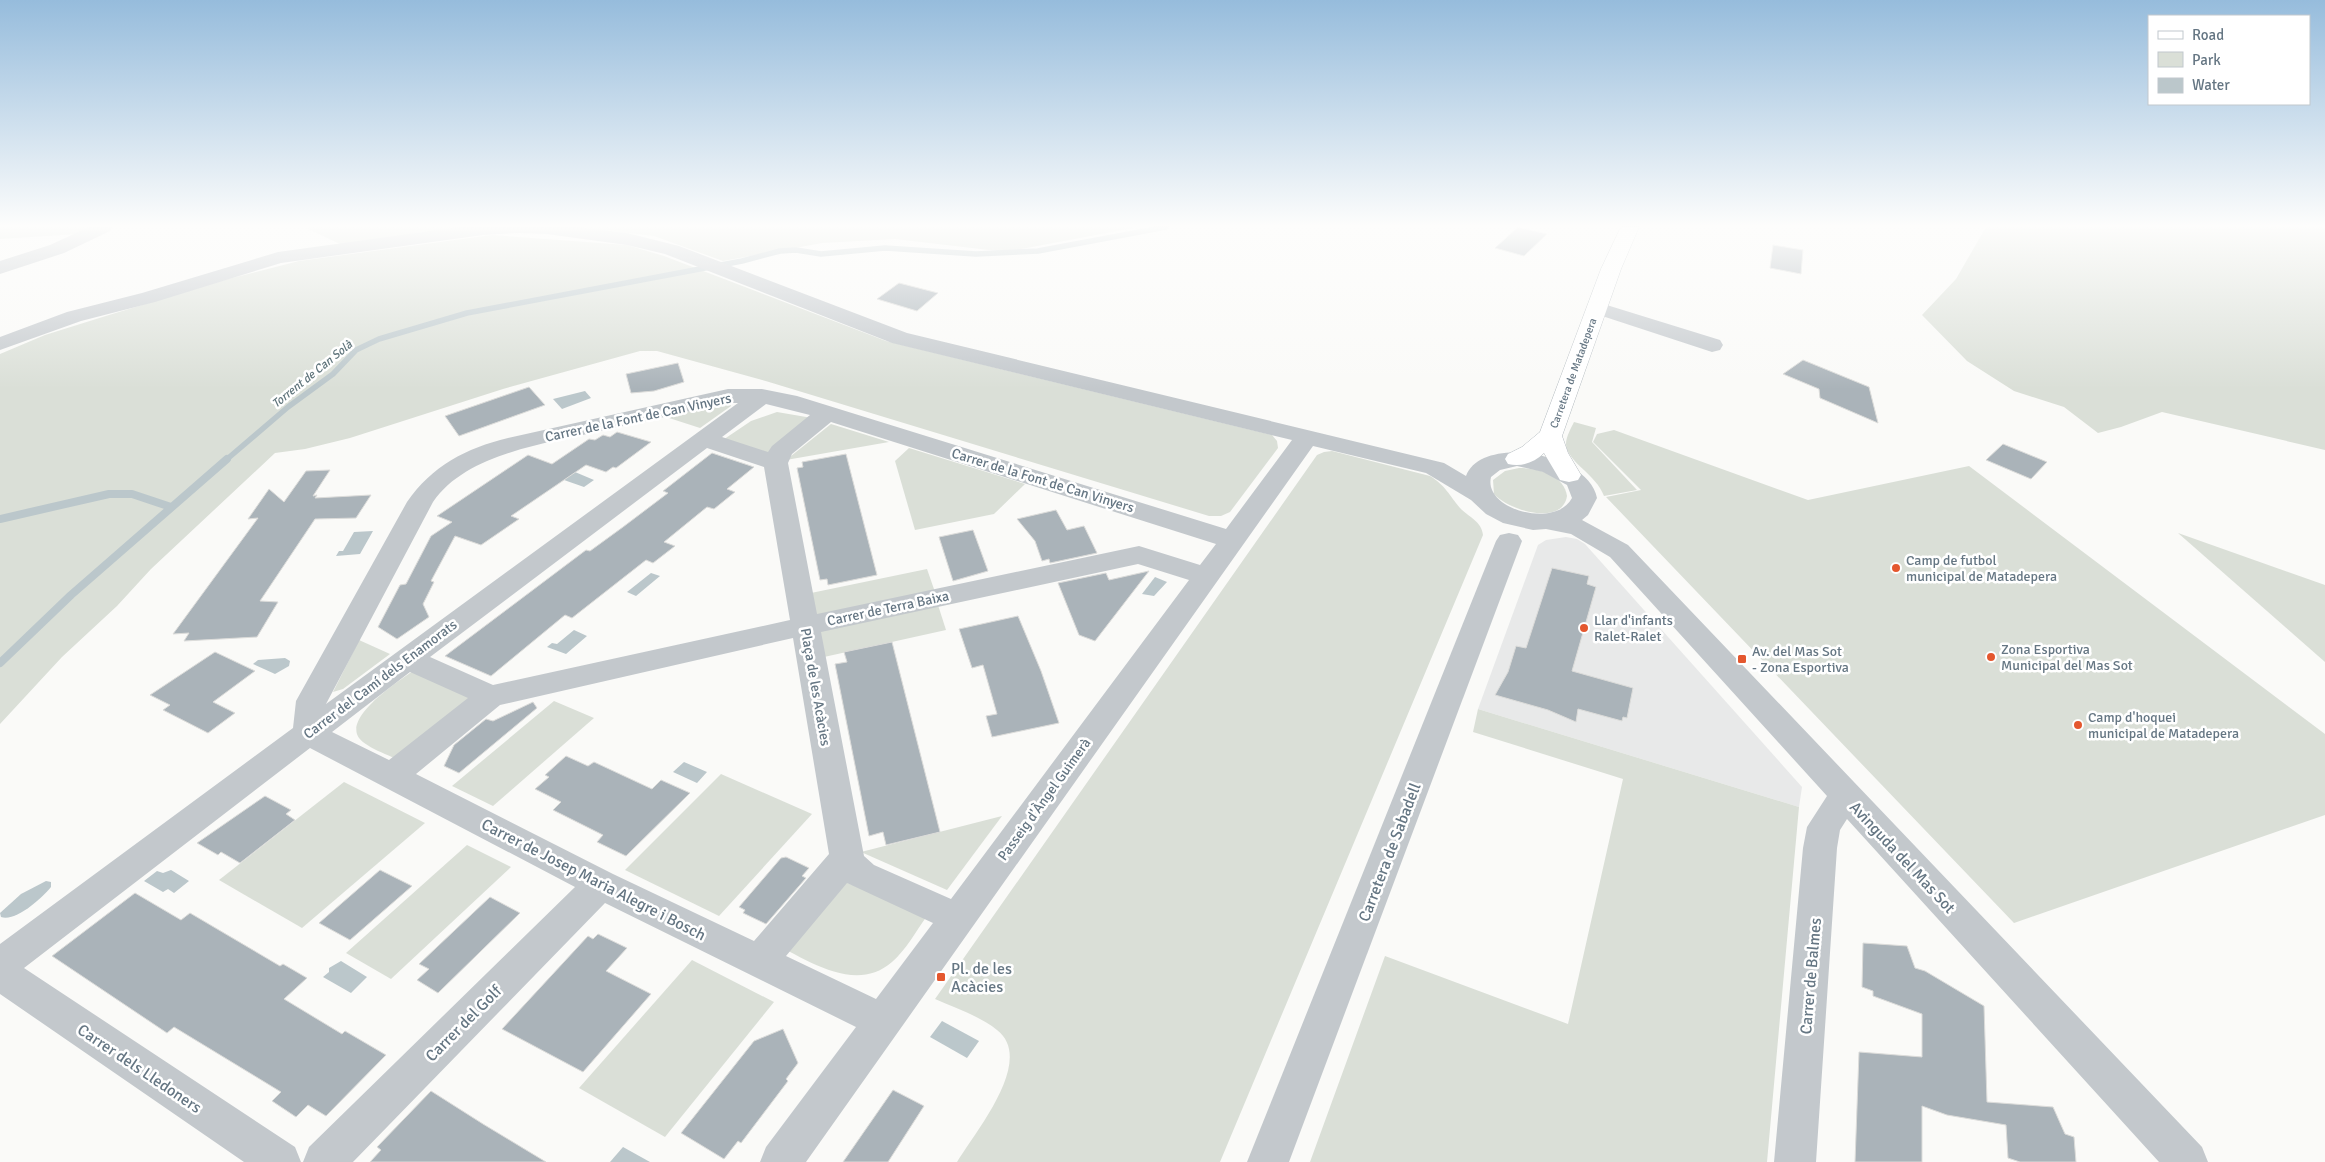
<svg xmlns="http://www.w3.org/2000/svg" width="2325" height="1162" font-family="Signika,sans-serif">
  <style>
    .built { fill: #e8e9e9 }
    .green { fill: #dadfd7 }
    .water { fill: #bbc7cb }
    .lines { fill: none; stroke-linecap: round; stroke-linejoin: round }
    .stream-far1 { stroke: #bbc7cb; stroke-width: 5.5 }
    .stream { stroke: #bbc7cb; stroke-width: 8 }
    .building { fill: #aab3b9; stroke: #dcdcda }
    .secondary-casing { stroke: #b3babf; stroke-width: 1 }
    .street { fill: #c3c8cc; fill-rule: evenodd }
    .secondary { fill: #fff; fill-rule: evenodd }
    .poi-dot { fill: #e4572e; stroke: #fff; stroke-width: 2 }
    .labels { text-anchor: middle; stroke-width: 5; stroke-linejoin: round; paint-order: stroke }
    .far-street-label { font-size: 11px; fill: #657683; stroke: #fff }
    .far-water-label { font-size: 12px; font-style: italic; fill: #60757c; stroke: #fff }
    .street-label { font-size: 14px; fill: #657683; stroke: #fff }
    .poi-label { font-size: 14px; fill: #657683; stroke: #fff; text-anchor: start }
    .near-street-label { font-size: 16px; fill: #657683; stroke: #fff }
    .near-poi-label { font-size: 16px; fill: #657683; stroke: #fff; text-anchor: start }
  </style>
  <rect width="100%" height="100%" fill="#fafaf8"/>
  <polygon class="built" points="1566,537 1577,539 1585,544 1802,787 1799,807 1478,709 1538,545 1546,540"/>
  <g class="green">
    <polygon points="0,227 92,227 78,234 0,239"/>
    <polygon points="304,227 489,227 340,244"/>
    <polygon points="578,227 1138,227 1006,252 895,239 822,243 723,261 654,236"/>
    <polygon points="1986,227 2325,227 2325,450 2162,412 2121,427 2098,433 2064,407 2014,391 1967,361 1922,315 1956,279"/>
    <polygon points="492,235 627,245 664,256 886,341 1272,435 1277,441 1278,448 1230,512 1221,516 1209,516 769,382 657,351 640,351 503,389 350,438 305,449 275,453 151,569 117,606 62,657 0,724 0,354 45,335 109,315 228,279 299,261"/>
    <polygon points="726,403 730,403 731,406 700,428 666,417"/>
    <polygon points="777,412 812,418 766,454 714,446 751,421"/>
    <path d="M1574 422 1596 428 1592 442 1637 490 1604 496C1597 475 1566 461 1566 444 1566 437 1571 428 1574 422Z"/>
    <polygon points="831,424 889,442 786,460"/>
    <polygon points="1614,430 1808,500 1969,466 2325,734 2325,815 2014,923 1606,497 1641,490 1593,442 1597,434"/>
    <polygon points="909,448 1025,484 994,514 915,530 895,461"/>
    <path d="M1332 451 1430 476C1446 486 1449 495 1460 508 1469 517 1482 522 1483 535L1220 1162H957C975 1132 1036 1060 997 1030 980 1016 955 1008 935 999L1317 455 1324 452Z"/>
    <path d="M1519 468C1537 468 1564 474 1567 496 1562 527 1508 510 1494 494L1493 480 1505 471Z"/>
    <polygon points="2178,533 2325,585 2325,662"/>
    <polygon points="927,569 935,592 816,617 811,593"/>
    <polygon points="938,605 946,630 824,657 819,630"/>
    <polygon points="359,640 390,654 343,689 333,692"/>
    <path d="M428 661 493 702 414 766C401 760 367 749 359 738 342 714 411 673 428 661Z"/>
    <polygon points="554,701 594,718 493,806 452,786"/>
    <polygon points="1478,709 1799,807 1767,1162 1310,1162 1385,956 1568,1024 1623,779 1473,732"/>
    <polygon points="721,774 812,814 719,916 625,870"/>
    <polygon points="344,782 425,823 302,928 219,880"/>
    <polygon points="1002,816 947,890 861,852"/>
    <polygon points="467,845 511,867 391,979 346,953"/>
    <path d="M826 874 927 916C916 931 906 950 892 962 854 995 805 958 769 941Z"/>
    <polygon points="692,960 774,1002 665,1137 579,1088"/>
  </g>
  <g class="water">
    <polygon points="585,391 591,398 562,409 553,399"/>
    <polygon points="575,472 594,480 584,487 564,480"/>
    <polygon points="373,531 360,554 336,556 339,551 343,551 354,532"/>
    <polygon points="651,573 660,576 636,596 627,592"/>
    <polygon points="1155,577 1167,582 1154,596 1142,594"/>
    <polygon points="574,630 587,636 566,654 547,647 552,643 557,644"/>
    <polygon points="285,658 290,661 289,666 275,674 253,664 258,660"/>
    <polygon points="684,762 707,772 697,783 673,772"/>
    <polygon points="171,870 189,881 174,893 168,889 163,892 144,881 157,871 163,873"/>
    <path d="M46 881 51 882V887C42 898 16 922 1 917L0 913 21 894Z"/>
    <polygon points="341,961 367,977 351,993 323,977 329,972 329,968"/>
    <polygon points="942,1021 979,1041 967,1058 930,1037"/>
    <polygon points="623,1147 650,1162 610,1162"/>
  </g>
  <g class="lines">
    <polyline class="stream-far1" points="226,460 288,407 333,374 356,350 379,339 467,313 742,261 780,251 796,250 821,254 885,248 976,254 1038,251 1166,227"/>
    <g class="stream">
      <polyline points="0,519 109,494 132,494 171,507"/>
      <polyline points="0,663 71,595 227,459"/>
    </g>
  </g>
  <g class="building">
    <polygon points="1518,227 1547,234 1524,256 1495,248"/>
    <polygon points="1773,245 1803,250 1801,274 1770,268"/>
    <polygon points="899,283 938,293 917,311 877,299"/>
    <polygon points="1803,360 1869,387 1878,423 1820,398 1819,389 1783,374"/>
    <polygon points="678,363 684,382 654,391 631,393 626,374"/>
    <polygon points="529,387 545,405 459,436 445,416"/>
    <polygon points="617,432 651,442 616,468 613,467 606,472 586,465 511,516 519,519 481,545 455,536 431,581 434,582 423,604 429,617 397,639 378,627 400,585 406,584 431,536 452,522 437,516 528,455 552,464 589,439 595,440 603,435 610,437"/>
    <polygon points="2003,444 2047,462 2031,479 1986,460"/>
    <polygon points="712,453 754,467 727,489 735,492 714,509 707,507 664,542 675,546 653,563 646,560 572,618 565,615 491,676 445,656 586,550 590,551 623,527 668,493 663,491"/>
    <polygon points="846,454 877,575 828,585 827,579 820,580 797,468 803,467 802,462"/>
    <polygon points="330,470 313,496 317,495 315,498 371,495 356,518 315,519 260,601 278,602 257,637 184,641 189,633 173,634 258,518 248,519 269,489 284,502 306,471"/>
    <polygon points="1056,510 1067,530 1084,526 1097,553 1050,563 1049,559 1042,561 1035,541 1017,519"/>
    <polygon points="973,530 988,571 953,581 939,537"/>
    <polygon points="1552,568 1589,576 1587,584 1596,587 1572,671 1633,688 1627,718 1623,717 1622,721 1578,709 1576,722 1548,710 1495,695 1508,672 1516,646 1526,648"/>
    <polygon points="1149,571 1095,641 1079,635 1058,583 1106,573 1109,580"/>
    <polygon points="1018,616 1041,671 1059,723 992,737 986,716 997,714 983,665 972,668 959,629"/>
    <polygon points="892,642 940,832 886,845 883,832 869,836 835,664 847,662 844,652"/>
    <polygon points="215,652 255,671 213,702 235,713 208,733 163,710 170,705 150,695"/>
    <polygon points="533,702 537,708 459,773 444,766 454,745 486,719 493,721"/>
    <polygon points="566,756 588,766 594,762 652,789 661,780 690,793 626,856 597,842 603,835 553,810 561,802 535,789 549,777 545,775"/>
    <polygon points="265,796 291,810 286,814 295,820 240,863 221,852 218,855 197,843"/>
    <polygon points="786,857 809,868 802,876 806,878 766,924 743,913 745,910 739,907 781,858"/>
    <polygon points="380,870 412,886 350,940 319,923"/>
    <polygon points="135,893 181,920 190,913 280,966 283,964 307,978 284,999 342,1034 345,1031 386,1055 326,1116 308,1105 296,1117 272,1101 281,1092 174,1027 167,1033 52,956"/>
    <polygon points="490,897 520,913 438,993 417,980 429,969 419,964"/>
    <polygon points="598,934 627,948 606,971 651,994 583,1072 502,1029 588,936 593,939"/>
    <polygon points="1863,943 1907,946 1915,968 1925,971 1984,1006 1987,1102 2053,1107 2065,1134 2074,1137 2076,1162 2020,1162 2008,1158 2006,1125 1947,1115 1922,1106 1922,1162 1855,1162 1859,1052 1922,1057 1922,1014 1873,996 1873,991 1862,987"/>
    <polygon points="783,1029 798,1063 786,1079 788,1081 741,1143 738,1141 724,1159 681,1133 754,1041"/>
    <polygon points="893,1090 924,1106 888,1162 843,1162"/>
    <polygon points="431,1091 483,1124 546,1162 370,1162 381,1150 377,1147"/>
  </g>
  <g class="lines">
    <defs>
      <path id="secondary" d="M1621 227H1639L1621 269 1562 436 1568 453 1581 475 1578 480 1569 482 1560 480 1544 453C1534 463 1521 467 1508 464L1505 459 1508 454 1522 447 1540 432 1601 269Z"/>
    </defs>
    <use href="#secondary" class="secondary-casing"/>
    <g class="street">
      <polygon points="89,227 112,227 110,231 64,253 0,274 0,261 50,245"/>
      <path d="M460 227H578L627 233 679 246 907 333 1444 463 1466 476C1482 434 1589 453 1597 498L1588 515 1582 520 1628 545 2202 1147 2208 1162H2159L1847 819 1840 830 1837 848 1816 1162H1774L1803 848 1807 827 1827 796 1610 557 1571 534 1546 529 1533 530 1503 523 1486 514 1471 500 1426 473 1313 446 806 1162H760L766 1147 856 1027 605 903 353 1162H303L309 1147 575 887 310 748 24 968 295 1147 301 1162H244L0 994V944L293 728 296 701 407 502C432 466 466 448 508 438L728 389H762L797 396 1226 529 1292 440 892 343 665 254 627 245 547 234 519 233 483 235 281 263 155 302 81 321 0 350V337L67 312 142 293 278 252ZM728 403H738L326 704 433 502C467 452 550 443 605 430 646 421 687 412 728 403ZM766 404 810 415 772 446 768 452 722 437ZM831 422 1216 544 1200 565 1139 546 817 614 788 463 792 454ZM707 448 764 467 790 620 493 685 430 657ZM1517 466 1543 472 1567 485 1572 498C1556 529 1483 510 1491 477L1500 470ZM1138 564 1189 580 951 899 874 865 864 856 821 632ZM793 638 829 854 754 941 613 874 416 774 500 705ZM410 672 468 698 389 760 332 732ZM847 883 933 923 876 999 786 956Z"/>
      <polygon points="1597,302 1720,340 1723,345 1720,350 1712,352 1590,312 1587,308 1590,304"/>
      <polygon points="1509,533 1518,535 1522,541 1289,1162 1247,1162 1496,541 1500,535"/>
    </g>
    <use href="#secondary" class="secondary"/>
  </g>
  <linearGradient id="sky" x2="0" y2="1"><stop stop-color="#96bcdc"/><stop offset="0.58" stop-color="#fdfdfc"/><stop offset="1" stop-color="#fdfdfc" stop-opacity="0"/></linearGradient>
  <rect width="2325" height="389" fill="url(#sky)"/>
  <g class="poi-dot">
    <circle cx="1896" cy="568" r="5"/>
    <circle cx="1584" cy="628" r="5"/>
    <circle cx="1991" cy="657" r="5"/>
    <rect x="1737" y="654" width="10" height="10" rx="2.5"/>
    <circle cx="2078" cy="725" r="5"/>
    <rect x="936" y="972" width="10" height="10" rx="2.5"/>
  </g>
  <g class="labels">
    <g class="far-street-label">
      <text transform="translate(1573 373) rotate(-70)" y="4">Carretera de Matadepera</text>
    </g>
    <g class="far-water-label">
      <text transform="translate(312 374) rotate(-39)" y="4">Torrent de Can Solà</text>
    </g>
    <g class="street-label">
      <text transform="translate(638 417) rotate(-12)" y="5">Carrer de la Font de Can Vinyers</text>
      <text transform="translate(1043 480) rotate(17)" y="5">Carrer de la Font de Can Vinyers</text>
      <text transform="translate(888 608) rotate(-12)" y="5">Carrer de Terra Baixa</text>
      <text transform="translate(380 679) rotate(-37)" y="5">Carrer del Camí dels Enamorats</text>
      <text transform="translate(816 687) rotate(80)" y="5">Plaça de les Acàcies</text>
      <text transform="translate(1044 799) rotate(-54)" y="5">Passeig d'Àngel Guimerà</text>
    </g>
    <g class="poi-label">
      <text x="1906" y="565">Camp de futbol<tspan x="1906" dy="16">municipal de Matadepera</tspan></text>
      <text x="1594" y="625">Llar d'infants<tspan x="1594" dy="16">Ralet-Ralet</tspan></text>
      <text x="2001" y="654">Zona Esportiva<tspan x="2001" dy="16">Municipal del Mas Sot</tspan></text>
      <text x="1752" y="656">Av. del Mas Sot<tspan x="1752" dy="16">- Zona Esportiva</tspan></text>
      <text x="2088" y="722">Camp d'hoquei<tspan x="2088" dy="16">municipal de Matadepera</tspan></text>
    </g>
    <g class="near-street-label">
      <text transform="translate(1389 852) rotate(-69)" y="6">Carretera de Sabadell</text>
      <text transform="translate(1903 857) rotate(47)" y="6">Avinguda del Mas Sot</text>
      <text transform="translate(594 879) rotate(27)" y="6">Carrer de Josep Maria Alegre i Bosch</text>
      <text transform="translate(1810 976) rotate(-85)" y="6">Carrer de Balmes</text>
      <text transform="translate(463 1023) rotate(-45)" y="6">Carrer del Golf</text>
      <text transform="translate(140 1068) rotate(34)" y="6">Carrer dels Lledoners</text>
    </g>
    <g class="near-poi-label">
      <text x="951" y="974">Pl. de les<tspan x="951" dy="18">Acàcies</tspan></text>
    </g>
  </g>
  <rect x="2148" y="15" width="162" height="90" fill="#ffffff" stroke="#c1c8cd"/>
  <rect x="2158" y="31" width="25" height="8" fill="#ffffff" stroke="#c1c8cd"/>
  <text x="2192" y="40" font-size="15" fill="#657683">Road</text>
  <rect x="2158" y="52" width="25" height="15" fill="#dadfd7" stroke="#c1c8cd"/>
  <text x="2192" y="65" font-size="15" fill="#657683">Park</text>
  <rect x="2158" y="78" width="25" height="15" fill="#bbc7cb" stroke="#c1c8cd"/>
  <text x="2192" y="90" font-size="15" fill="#657683">Water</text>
</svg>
